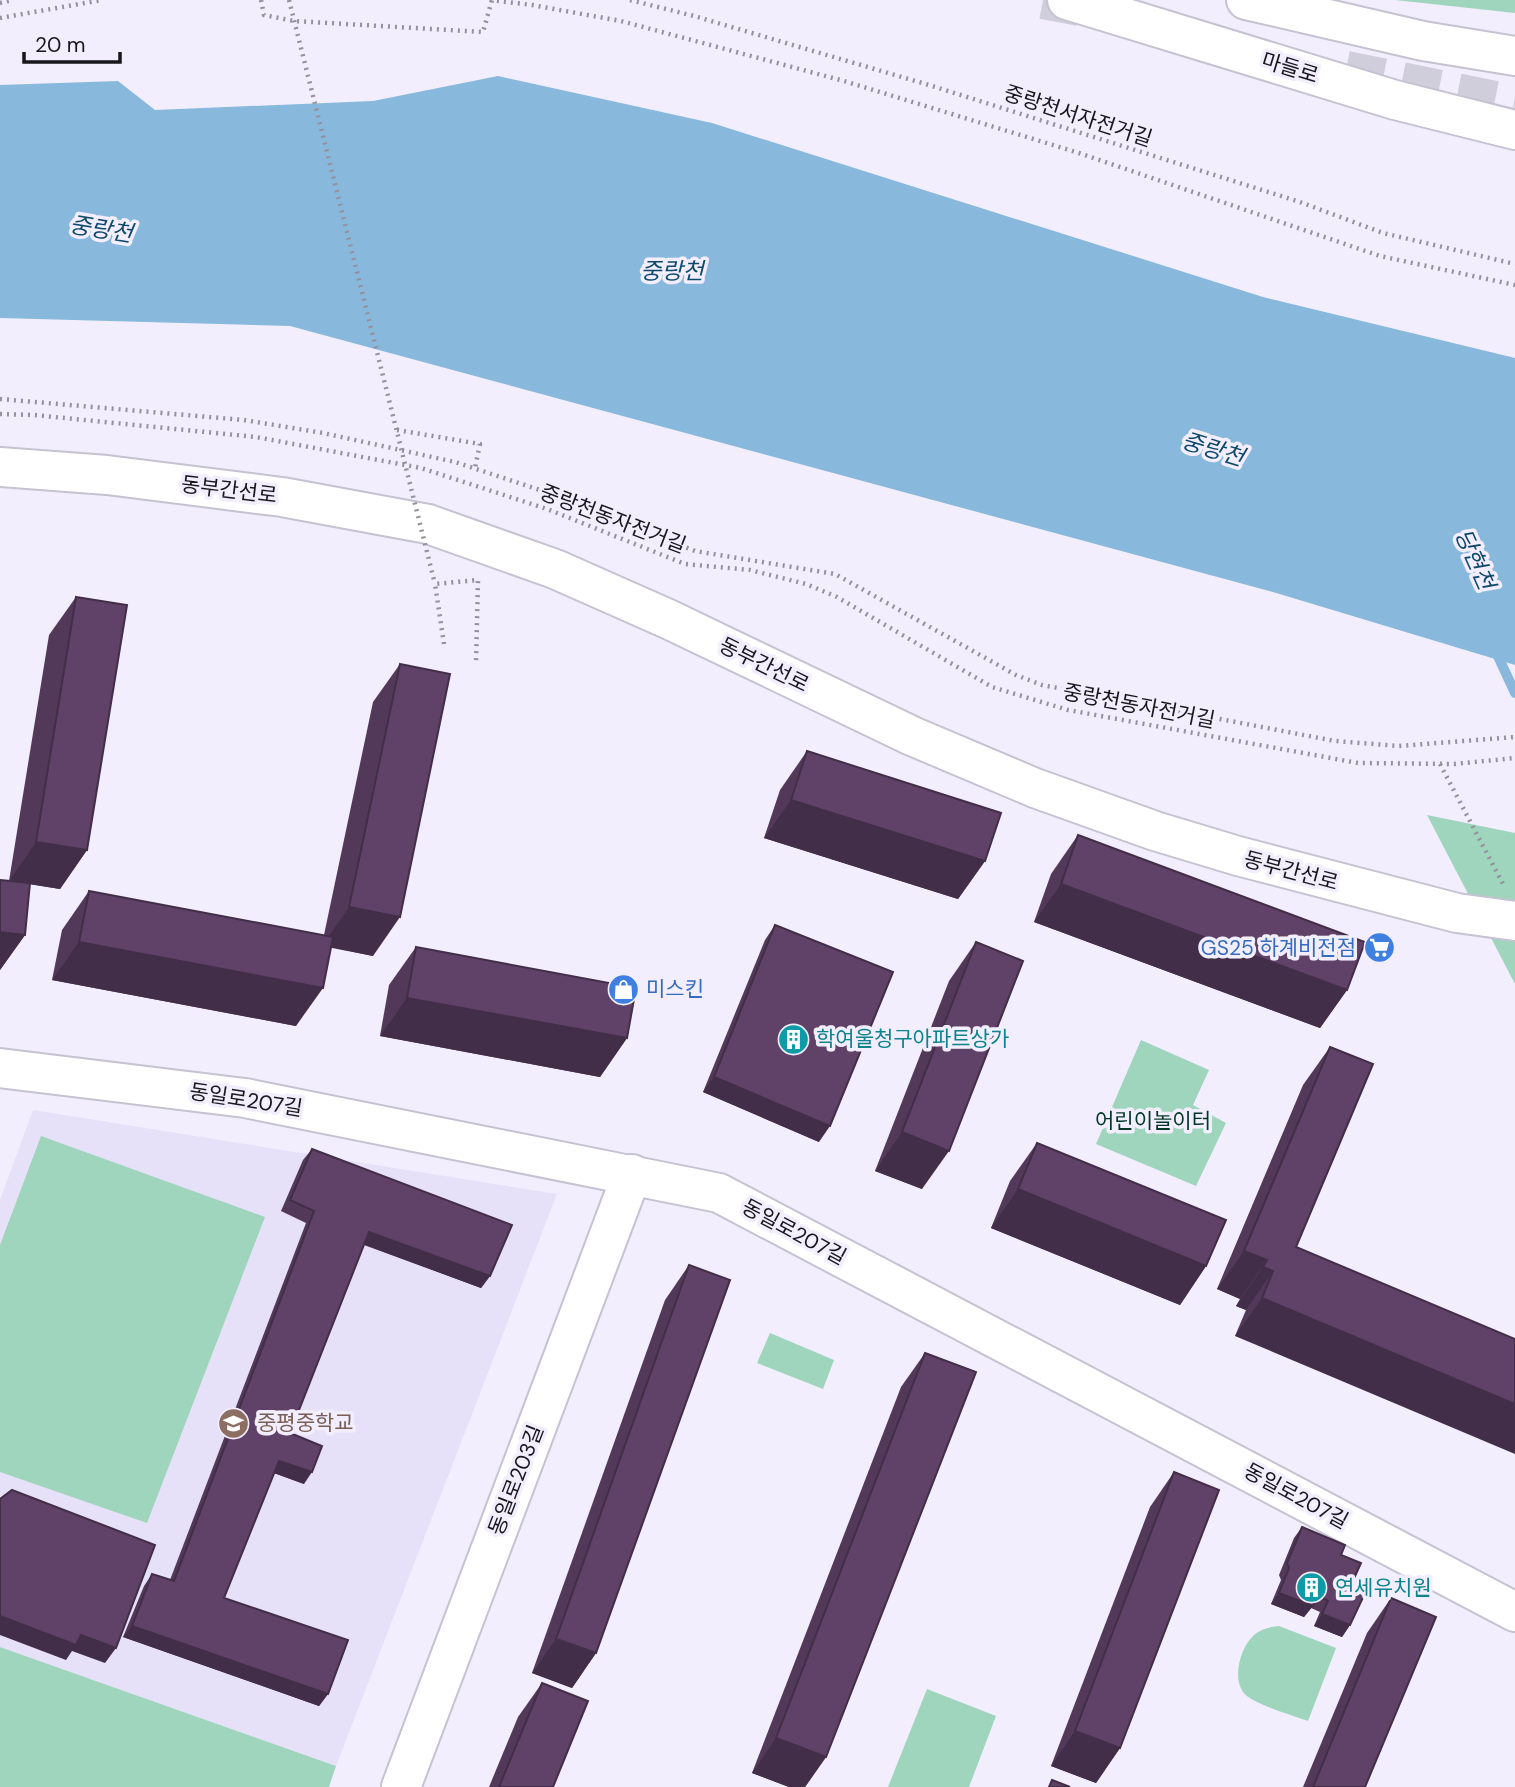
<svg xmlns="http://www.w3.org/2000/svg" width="1515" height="1787" font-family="'DM Sans','Noto Sans KR',sans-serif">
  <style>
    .built { fill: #e6e1f8 }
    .green { fill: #9fd5bc }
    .water { fill: #88b8dc }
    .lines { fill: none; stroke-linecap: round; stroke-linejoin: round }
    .stream { stroke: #88b8dc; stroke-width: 10 }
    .highway-tunnel { stroke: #d1cedc; stroke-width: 38; stroke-dasharray: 38 19; stroke-linecap: butt }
    .minor-casing { stroke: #c5c2d1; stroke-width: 42 }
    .major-casing { stroke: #c5c2d1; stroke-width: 42 }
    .highway-casing { stroke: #c5c2d1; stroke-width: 42 }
    .path { stroke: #94919d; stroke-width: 4.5; stroke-dasharray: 2 5; stroke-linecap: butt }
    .minor { stroke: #fff; stroke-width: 38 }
    .major { stroke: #fff; stroke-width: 38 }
    .highway { stroke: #fff; stroke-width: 38 }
    .path-bridge { stroke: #94919d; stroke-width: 4.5; stroke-dasharray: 2 5; stroke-linecap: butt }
    .wall { fill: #533959 }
    .shaded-wall { fill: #432e49 }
    .building { fill: #604268; stroke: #432e49; stroke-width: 2 }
    .labels { text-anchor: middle; stroke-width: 7; stroke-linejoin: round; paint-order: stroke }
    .street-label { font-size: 21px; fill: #17161b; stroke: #f2eefe }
    .shop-label { font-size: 21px; fill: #366cbe; stroke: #f2eefe; text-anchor: end }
    .culture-label { font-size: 21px; fill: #0d838f; stroke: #f2eefe; text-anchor: start }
    .park-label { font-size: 21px; fill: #023726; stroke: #f2eefe }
    .education-label { font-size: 21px; fill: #785e54; stroke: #f2eefe; text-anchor: start }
    .water-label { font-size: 23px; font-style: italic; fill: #0e486b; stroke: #f2eefe }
  </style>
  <rect width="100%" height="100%" fill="#f2eefe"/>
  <polygon class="built" points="33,1110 557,1194 336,1766 0,1647 0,1200"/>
  <g class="green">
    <polygon points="1515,0 1515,13 1395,0"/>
    <polygon points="1427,815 1515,833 1515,984"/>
    <polygon points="1141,1040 1209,1070 1193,1105 1226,1123 1196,1186 1096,1144"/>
    <polygon points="41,1136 265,1217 147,1523 0,1472 0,1245"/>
    <polygon points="770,1333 834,1360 823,1389 757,1363"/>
    <path d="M1279 1626 1336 1648 1308 1721C1293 1715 1251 1704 1243 1692 1232 1676 1241 1647 1254 1635 1261 1629 1269 1627 1279 1626Z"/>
    <polygon points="0,1647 336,1766 329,1787 0,1787"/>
    <polygon points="927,1689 996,1716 969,1787 888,1787"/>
  </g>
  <polygon class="water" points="498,76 712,123 1263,297 1515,358 1515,665 1273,592 290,326 0,318 0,85 118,81 155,110 373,101"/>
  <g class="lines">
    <polyline class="stream" points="1496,652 1515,693"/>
    <g class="highway-tunnel">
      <polyline points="1043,0 1100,11"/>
      <polyline points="1346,70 1515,104"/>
    </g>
    <defs>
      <g id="minor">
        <polyline points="0,1068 245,1098 719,1193 1515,1612"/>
        <polyline points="401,1787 632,1174"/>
      </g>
      <g id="major">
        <polyline points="1067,0 1395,100 1515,130"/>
        <polyline points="1246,0 1423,41 1515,56"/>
      </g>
      <polyline id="highway" points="0,467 107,475 282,497 428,524 555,569 668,619 912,736 1035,788 1155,831 1238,856 1457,913 1515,921"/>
    </defs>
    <use href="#minor" class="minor-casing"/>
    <use href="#major" class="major-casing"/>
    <use href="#highway" class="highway-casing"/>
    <g class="path">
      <polyline points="261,0 264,15 294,21 483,32 492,0"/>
      <polyline points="490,0 532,5 621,21 844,81 1079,153 1380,256 1515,285"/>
      <polyline points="630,0 694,16 929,85 1300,202 1383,233 1515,264"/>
      <polyline points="0,3 13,0"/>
      <polyline points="0,18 102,0"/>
      <polyline points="0,399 244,420 323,433 455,462 543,491 695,551 835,574 1016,675 1042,685 1335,741 1399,746 1515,737"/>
      <polyline points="0,414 34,415 256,437 421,468 547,509 685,564 750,570 806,584 837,597 992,687 1068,710 1358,763 1454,764 1515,758"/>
      <polyline points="397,430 480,444 475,468"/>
      <polyline points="444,644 435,584 478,580 476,664"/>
      <polyline points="1440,764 1503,884"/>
    </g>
    <use href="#minor" class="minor"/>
    <use href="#major" class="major"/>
    <use href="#highway" class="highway"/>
    <polyline class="path-bridge" points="289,0 435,584"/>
  </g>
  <g class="wall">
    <polygon points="76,597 87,850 60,889 30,884 25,935 0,970 0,880 9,881 49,635"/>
    <polygon points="400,664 373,956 331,947 296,1026 52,980 62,930 89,891 324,935 373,702"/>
    <polygon points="807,751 985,861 958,899 764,838 780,790"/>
    <polygon points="1078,835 1347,990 1320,1028 1034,922 1051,874"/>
    <polygon points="775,925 819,1142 703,1092 765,940"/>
    <polygon points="976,942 922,1189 875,1171 949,981"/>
    <polygon points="416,947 627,1038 600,1077 380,1036 389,985"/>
    <polygon points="1330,1047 1296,1247 1515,1339 1235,1336 1246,1310 1236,1306 1240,1299 1217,1289 1303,1085"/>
    <polygon points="1037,1143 1206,1266 1180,1305 991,1228 1010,1181"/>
    <polygon points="312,1149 490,1276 481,1288 364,1245 290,1433 304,1484 274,1473 224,1598 328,1694 319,1706 123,1637 144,1586 152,1574 170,1580 306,1223 281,1211 303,1160"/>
    <polygon points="689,1265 596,1653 572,1688 532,1673 665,1300"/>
    <polygon points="925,1353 826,1757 805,1787 789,1787 752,1773 901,1387"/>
    <polygon points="1174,1472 1120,1748 1096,1783 1051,1766 1150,1507"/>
    <polygon points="1302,1527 1341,1555 1351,1585 1350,1625 1342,1637 1314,1626 1320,1612 1311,1608 1304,1617 1271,1604 1281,1580 1279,1575 1294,1538"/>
    <polygon points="1391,1598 1365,1787 1303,1787 1367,1633"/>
    <polygon points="542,1683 553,1787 489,1787 518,1717"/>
  </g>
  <g class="shaded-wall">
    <polygon points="791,800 985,861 958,899 764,838"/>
    <polygon points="36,842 87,850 60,889 9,881"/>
    <polygon points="1061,884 1347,990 1320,1028 1034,922"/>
    <polygon points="349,907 400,917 373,956 322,946"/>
    <polygon points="0,932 25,935 0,970"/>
    <polygon points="79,942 323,988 296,1026 52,980"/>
    <polygon points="407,998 627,1038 600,1077 380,1036"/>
    <polygon points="714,1077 830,1126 819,1142 703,1092"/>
    <polygon points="902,1132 949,1151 922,1189 875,1171"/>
    <polygon points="1018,1189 1206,1266 1180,1305 991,1228"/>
    <polygon points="369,1232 490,1276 481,1288 360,1243"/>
    <polygon points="1244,1251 1267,1260 1240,1299 1217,1289"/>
    <polygon points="1263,1267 1273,1271 1246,1310 1236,1306"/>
    <polygon points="1262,1298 1515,1404 1515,1454 1235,1336"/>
    <polygon points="279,1461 312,1472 304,1484 271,1472"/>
    <polygon points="1279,1593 1313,1606 1304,1617 1271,1604"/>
    <polygon points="1322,1614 1350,1625 1342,1637 1314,1626"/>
    <polygon points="0,1616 81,1635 116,1648 105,1663 72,1651 66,1660 0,1635"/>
    <polygon points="132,1626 328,1694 319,1706 123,1637"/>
    <polygon points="556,1639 596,1653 572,1688 532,1673"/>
    <polygon points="1075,1731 1120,1748 1096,1783 1051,1766"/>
    <polygon points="776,1738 826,1757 805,1787 789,1787 752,1773"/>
  </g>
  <g class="building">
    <polygon points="76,597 127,605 87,850 36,842"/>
    <polygon points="400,664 450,674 400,917 349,907"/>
    <polygon points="807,751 1001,813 985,861 791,800"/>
    <polygon points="1078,835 1365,942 1347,990 1061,884"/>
    <polygon points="0,880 30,883 25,935 0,932"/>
    <polygon points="89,891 333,937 323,988 79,942"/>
    <polygon points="775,925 893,972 830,1126 714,1077"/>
    <polygon points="976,942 1023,961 949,1151 902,1132"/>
    <polygon points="416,947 636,988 627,1038 407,998"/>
    <polygon points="1330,1047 1373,1064 1296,1247 1515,1339 1515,1404 1262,1298 1273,1271 1263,1267 1267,1260 1244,1251"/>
    <polygon points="1037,1143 1226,1220 1206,1266 1018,1189"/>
    <polygon points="312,1149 512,1225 490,1276 369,1232 290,1433 322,1446 312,1472 279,1461 224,1598 348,1640 328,1694 132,1626 152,1574 174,1581 314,1211 290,1200"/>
    <polygon points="689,1265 730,1280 596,1653 556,1639"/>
    <polygon points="925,1353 976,1372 826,1757 776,1738"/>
    <polygon points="1174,1472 1219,1490 1120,1748 1075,1731"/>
    <polygon points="12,1490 155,1545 116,1648 81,1635 76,1645 0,1616 0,1499"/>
    <polygon points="1302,1527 1345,1545 1341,1555 1361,1563 1351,1585 1366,1591 1350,1625 1322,1614 1328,1601 1317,1595 1313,1606 1279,1593 1289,1568 1287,1563"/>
    <polygon points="1391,1598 1436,1617 1365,1787 1313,1787"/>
    <polygon points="542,1683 588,1701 553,1787 499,1787"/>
    <polygon points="1052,1780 1070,1787 1049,1787"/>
  </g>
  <defs>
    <symbol id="supermarket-disc" viewBox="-11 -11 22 22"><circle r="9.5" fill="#3f7fe0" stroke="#f2eefe"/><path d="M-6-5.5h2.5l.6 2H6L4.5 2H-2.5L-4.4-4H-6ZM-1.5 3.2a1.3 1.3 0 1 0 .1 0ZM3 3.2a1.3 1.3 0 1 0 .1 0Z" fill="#fff"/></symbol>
    <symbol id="shop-disc" viewBox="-11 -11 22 22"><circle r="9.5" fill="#3f7fe0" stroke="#f2eefe"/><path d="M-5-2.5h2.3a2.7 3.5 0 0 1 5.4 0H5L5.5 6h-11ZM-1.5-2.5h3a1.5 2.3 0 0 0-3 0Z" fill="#fff"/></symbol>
    <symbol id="building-disc" viewBox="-11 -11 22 22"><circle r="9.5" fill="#0f9aa8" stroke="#f2eefe"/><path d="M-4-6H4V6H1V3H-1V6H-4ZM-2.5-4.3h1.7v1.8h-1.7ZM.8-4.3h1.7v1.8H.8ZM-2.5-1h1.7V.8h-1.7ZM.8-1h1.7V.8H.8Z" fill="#fff"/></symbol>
    <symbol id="school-disc" viewBox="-11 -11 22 22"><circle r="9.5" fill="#8d6e63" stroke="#f2eefe"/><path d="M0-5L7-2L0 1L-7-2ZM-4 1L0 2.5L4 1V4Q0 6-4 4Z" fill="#fff"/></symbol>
  </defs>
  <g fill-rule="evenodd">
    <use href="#supermarket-disc" x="1362" y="930" width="35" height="35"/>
    <use href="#shop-disc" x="606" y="972" width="35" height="35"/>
    <use href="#building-disc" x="776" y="1022" width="35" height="35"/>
    <use href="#school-disc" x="216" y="1406" width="35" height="35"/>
    <use href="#building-disc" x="1294" y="1570" width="35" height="35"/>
  </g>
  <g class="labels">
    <g class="street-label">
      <text transform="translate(1290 68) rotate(17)" y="7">마들로</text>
      <text transform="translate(1078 116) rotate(18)" y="7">중랑천서자전거길</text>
      <text transform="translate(229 490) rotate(7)" y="7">동부간선로</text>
      <text transform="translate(613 519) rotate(21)" y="7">중랑천동자전거길</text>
      <text transform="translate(764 665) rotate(26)" y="7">동부간선로</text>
      <text transform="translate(1139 706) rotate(11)" y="7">중랑천동자전거길</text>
      <text transform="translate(1291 871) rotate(15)" y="7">동부간선로</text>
      <text transform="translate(246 1100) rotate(9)" y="7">동일로207길</text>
      <text transform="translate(794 1232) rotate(28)" y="7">동일로207길</text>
      <text transform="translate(516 1480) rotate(-69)" y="7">동일로203길</text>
      <text transform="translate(1296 1496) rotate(28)" y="7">동일로207길</text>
    </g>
    <g class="shop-label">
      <text x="1356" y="955">GS25 하계비전점</text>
      <text x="646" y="996" text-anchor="start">미스킨</text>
    </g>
    <g class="culture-label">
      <text x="816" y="1046">학여울청구아파트상가</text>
      <text x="1335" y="1595">연세유치원</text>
    </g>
    <g class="park-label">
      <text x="1153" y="1128">어린이놀이터</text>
    </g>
    <g class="education-label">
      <text x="257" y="1430">중평중학교</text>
    </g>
    <g class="water-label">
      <text transform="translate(101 229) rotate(9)" y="8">중랑천</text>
      <text x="672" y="279">중랑천</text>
      <text transform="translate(1213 449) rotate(17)" y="8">중랑천</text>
      <text transform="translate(1475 559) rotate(66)" y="8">당현천</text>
    </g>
  </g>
  <path d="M24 52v10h96v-10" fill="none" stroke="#17161b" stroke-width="3.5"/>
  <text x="35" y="52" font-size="21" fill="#17161b" stroke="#f2eefe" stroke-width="5" paint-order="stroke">20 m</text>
</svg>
